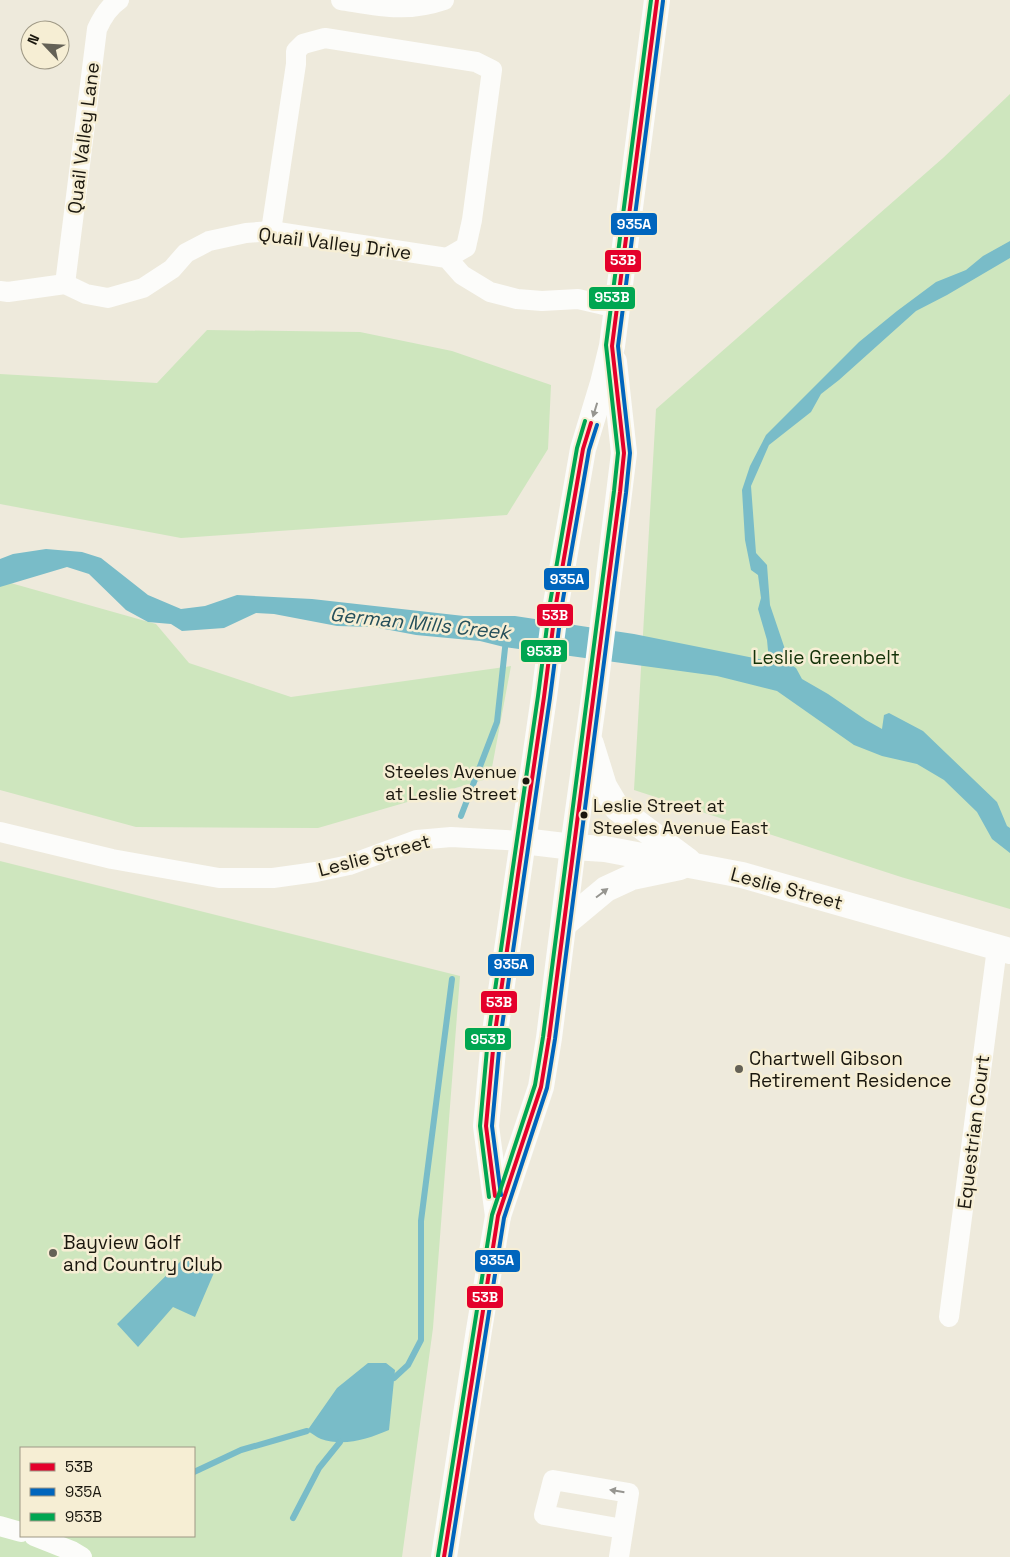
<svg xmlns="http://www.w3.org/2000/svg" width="1010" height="1557" font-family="'Space Grotesk',sans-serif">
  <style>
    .green { fill: #cee6be; fill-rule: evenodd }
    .water { fill: #79bcc8 }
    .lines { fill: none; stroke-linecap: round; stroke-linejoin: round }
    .stream { stroke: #79bcc8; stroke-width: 6 }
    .minor { stroke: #fcfcfa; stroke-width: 20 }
    .major { stroke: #fcfcfa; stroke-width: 26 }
    .bus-1-casing { stroke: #f6eed4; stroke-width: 8 }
    .bus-2-casing { stroke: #f6eed4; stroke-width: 8 }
    .bus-3-casing { stroke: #f6eed4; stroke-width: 8 }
    .bus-1 { stroke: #e4002b; stroke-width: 4 }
    .bus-2 { stroke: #0065bd; stroke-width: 4 }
    .bus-3 { stroke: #00a651; stroke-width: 4 }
    .oneway { fill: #969590 }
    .bus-dot { fill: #1a170e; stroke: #f6eed4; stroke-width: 2 }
    .poi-dot { fill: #646156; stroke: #f6eed4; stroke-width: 2 }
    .labels { text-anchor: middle; stroke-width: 5; stroke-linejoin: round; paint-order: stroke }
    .bus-label { font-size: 18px; fill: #1a170e; stroke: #f6eed4; text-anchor: end }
    .street-label { font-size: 19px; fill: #1a170e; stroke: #f6eed4 }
    .park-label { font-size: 19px; fill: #133208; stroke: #f6eed4 }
    .poi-label { font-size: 19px; fill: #1a170e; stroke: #f6eed4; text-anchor: start }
    .water-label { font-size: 20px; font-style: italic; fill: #26505b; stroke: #f6eed4 }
    .line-badge { stroke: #f6eed4; stroke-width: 2 }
    .badge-label { font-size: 14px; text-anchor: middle; font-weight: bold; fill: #fff }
  </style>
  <rect width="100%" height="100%" fill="#eeeadc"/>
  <g class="green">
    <polygon points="1010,94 1010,909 901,877 634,790 656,409 943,158"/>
    <polygon points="207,330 360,332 452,351 551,385 548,449 507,515 181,538 0,504 0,374 157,383"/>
    <polygon points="0,580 156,624 189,663 291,697 511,666 490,778 318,828 136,827 0,790"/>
    <path d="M0 861 460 976 433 1328 402 1557H0ZM21 1448H194V1536H21Z"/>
  </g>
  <g class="water">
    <polygon points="1010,241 1010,258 947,295 916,311 839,380 821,394 811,412 769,445 751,486 756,553 767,565 770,605 790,664 796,668 802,679 828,694 866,720 882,729 884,715 889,713 923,731 997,802 1007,826 1010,828 1010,853 992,839 977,812 944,780 917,764 882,756 854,745 777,691 717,676 504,647 480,641 416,635 374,627 337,626 274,614 256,613 224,628 182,631 171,624 148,622 126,610 89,574 67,567 0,587 0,559 13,554 46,549 82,552 101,558 148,595 181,609 205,606 237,595 312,599 464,616 515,616 634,634 769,661 767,640 758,609 761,598 758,575 751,570 745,540 742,490 750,466 766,435 859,342 897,311 936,282 966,270 983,256"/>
    <polygon points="183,1259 216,1268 195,1317 173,1307 138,1347 117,1324"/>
    <path d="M368 1363H386L395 1370 389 1430C368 1439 344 1447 321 1439 316 1437 312 1433 307 1431L337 1388Z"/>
  </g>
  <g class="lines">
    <g class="stream">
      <polyline points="461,816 497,722 506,639"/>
      <polyline points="394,1378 408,1365 421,1340 421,1221 452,979"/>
      <polyline points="194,1472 241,1450 307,1431"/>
      <polyline points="293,1518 319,1468 340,1442"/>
    </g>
    <g class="minor">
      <path d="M341 0C379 6 406 13 444 0"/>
      <polyline points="271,231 296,64 296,51 303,44 325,38 476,62 492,70 472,220 466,247 447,258"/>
      <path d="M65 284 97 29C102 18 108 7 119 0"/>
      <polyline points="0,291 8,292 65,284 86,294 108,298 143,288 172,269 186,253 209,241 246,233 271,231 447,258 462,275 490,292 517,299 542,301 578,299 617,308"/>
      <polyline points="0,832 112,859 219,878 273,878 316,872 349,865 417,840 451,837 523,841"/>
      <polyline points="949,1317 997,948"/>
      <polyline points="0,1526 21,1532"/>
      <polyline points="34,1536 72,1551 82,1557"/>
      <polyline points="619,1557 629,1493 553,1480 544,1515 623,1529"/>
    </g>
    <g class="major">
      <polyline points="591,744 604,786 617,808 688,861"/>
      <polyline points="523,841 573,847 605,849 742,875 1010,951"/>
      <polyline points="564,924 606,889 632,877 680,867"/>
      <polyline points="498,1216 486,1126 494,1039 544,697 556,604 583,449 603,383 612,346 657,0"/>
      <polyline points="444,1557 479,1330 498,1216 541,1087 549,1038 573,847 594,697 624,453 614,362"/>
    </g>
    <defs>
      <g id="bus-1">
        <polyline points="495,1196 486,1126 494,1039 544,697 556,604 583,449 591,423"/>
        <polyline points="444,1557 498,1216 541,1087 549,1038 620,492 624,453 612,346 657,0"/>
      </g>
      <g id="bus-2">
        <polyline points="501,1195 492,1126 500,1040 550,698 562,605 589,450 597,425"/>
        <polyline points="450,1557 504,1218 547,1088 555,1039 626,493 630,453 618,346 663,1"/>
      </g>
      <g id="bus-3">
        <polyline points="489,1197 480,1126 488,1038 538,696 550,603 577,448 585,421"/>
        <polyline points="438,1556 492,1215 535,1085 543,1037 614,491 618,453 606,345 651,0"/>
      </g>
    </defs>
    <use href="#bus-1" class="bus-1-casing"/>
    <use href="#bus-2" class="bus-2-casing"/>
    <use href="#bus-3" class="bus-3-casing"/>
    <use href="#bus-1" class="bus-1"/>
    <use href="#bus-2" class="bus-2"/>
    <use href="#bus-3" class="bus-3"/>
  </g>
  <defs><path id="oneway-solid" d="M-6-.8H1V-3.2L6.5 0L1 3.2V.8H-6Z" transform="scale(1.25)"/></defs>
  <g class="oneway">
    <use href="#oneway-solid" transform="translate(595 410) rotate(107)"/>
    <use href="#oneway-solid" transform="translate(602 893) rotate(-37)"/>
    <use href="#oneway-solid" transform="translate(617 1491) rotate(-171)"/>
  </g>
  <g class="bus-dot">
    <circle cx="526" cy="781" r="4.5"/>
    <circle cx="584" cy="815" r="4.5"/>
  </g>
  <g class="poi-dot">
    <circle cx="739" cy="1069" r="5"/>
    <circle cx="53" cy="1253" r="5"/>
  </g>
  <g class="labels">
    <g class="bus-label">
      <text x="517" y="778">Steeles Avenue<tspan x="517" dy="22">at Leslie Street</tspan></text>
      <text x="593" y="812" text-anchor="start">Leslie Street at<tspan x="593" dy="22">Steeles Avenue East</tspan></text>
    </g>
    <g class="street-label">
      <text transform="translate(83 138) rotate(-83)" y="7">Quail Valley Lane</text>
      <text transform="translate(335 243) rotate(7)" y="7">Quail Valley Drive</text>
      <text transform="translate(374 855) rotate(-15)" y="7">Leslie Street</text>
      <text transform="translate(787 888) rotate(15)" y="7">Leslie Street</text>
      <text transform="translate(973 1132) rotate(-83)" y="7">Equestrian Court</text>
    </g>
    <g class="park-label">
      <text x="826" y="664">Leslie Greenbelt</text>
    </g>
    <g class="poi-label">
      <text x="749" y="1065">Chartwell Gibson<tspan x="749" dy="22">Retirement Residence</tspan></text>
      <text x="63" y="1249">Bayview Golf<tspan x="63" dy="22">and Country Club</tspan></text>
    </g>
    <g class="water-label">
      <text transform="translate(420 623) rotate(6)" y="7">German Mills Creek</text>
    </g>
  </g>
  <g class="line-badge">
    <rect x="610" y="212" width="48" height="24" rx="5" fill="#0065bd"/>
    <rect x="604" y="249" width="38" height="24" rx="5" fill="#e4002b"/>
    <rect x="588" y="286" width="48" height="24" rx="5" fill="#00a651"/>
    <rect x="543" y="567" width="47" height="24" rx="5" fill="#0065bd"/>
    <rect x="536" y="603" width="38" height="24" rx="5" fill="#e4002b"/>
    <rect x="520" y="639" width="48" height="24" rx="5" fill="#00a651"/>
    <rect x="487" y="953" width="48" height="24" rx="5" fill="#0065bd"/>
    <rect x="480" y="990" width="38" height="24" rx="5" fill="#e4002b"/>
    <rect x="464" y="1027" width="48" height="24" rx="5" fill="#00a651"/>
    <rect x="474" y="1249" width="47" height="24" rx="5" fill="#0065bd"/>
    <rect x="466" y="1285" width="38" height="24" rx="5" fill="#e4002b"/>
  </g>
  <g class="badge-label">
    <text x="634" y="229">935A</text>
    <text x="623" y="265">53B</text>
    <text x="612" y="302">953B</text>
    <text x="567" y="584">935A</text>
    <text x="555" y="620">53B</text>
    <text x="544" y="656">953B</text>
    <text x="511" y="969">935A</text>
    <text x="499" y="1007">53B</text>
    <text x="488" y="1044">953B</text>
    <text x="497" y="1265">935A</text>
    <text x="485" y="1302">53B</text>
  </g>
  <rect x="20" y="1447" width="175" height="90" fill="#f6eed4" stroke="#9e9885"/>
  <rect x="30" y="1463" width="25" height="8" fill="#e4002b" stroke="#9e9885"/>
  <text x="65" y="1472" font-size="15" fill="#1a170e">53B</text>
  <rect x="30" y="1488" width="25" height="8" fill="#0065bd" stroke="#9e9885"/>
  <text x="65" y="1497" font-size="15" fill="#1a170e">935A</text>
  <rect x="30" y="1513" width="25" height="8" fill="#00a651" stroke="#9e9885"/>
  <text x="65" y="1522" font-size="15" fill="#1a170e">953B</text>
  <g transform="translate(45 45) rotate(295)"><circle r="24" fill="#f6eed4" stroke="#9e9885"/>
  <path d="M0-4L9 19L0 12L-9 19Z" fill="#646156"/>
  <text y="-8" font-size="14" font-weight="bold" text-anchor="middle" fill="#1a170e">N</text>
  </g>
</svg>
